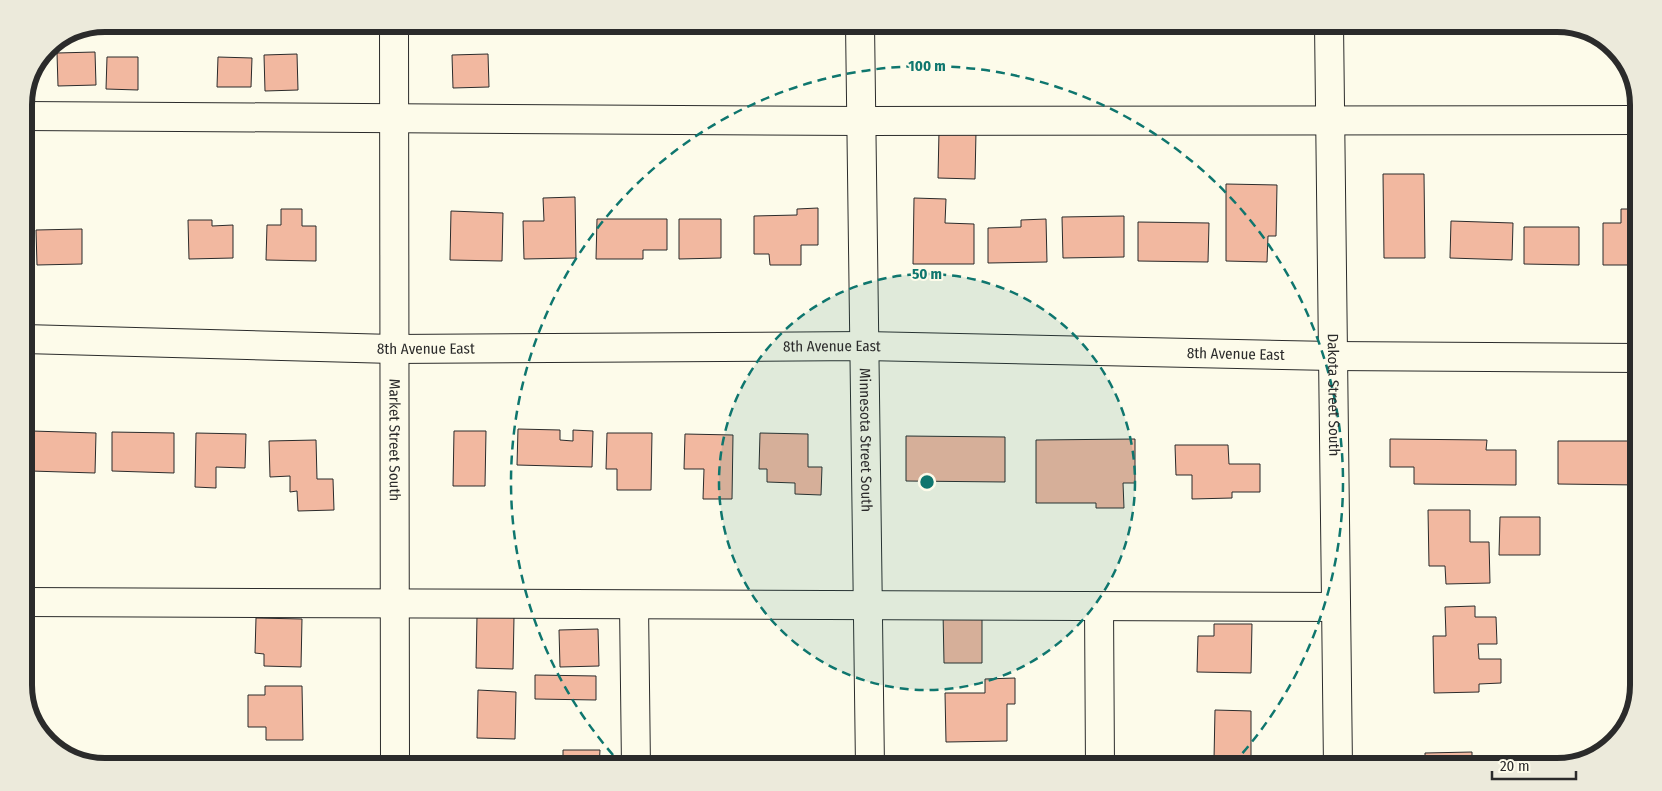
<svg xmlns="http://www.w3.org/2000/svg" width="1662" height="791" font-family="'Fira Sans Condensed',sans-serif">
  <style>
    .building { fill: #f2b8a0; stroke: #2b2b2b }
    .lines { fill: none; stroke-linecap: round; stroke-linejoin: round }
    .minor-casing { stroke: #2b2b2b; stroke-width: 30 }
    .minor { stroke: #fdfbea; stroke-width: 28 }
    .ring { fill: none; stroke: #0f766e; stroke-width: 2.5; stroke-dasharray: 9 6 }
    .labels { text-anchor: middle; stroke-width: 4; stroke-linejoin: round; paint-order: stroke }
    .street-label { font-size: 15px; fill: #2b2b2b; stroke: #fdfbea }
    .rim { fill: none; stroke: #2b2b2b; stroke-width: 6 }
    .centre { fill: #0f766e; stroke: #fdfbea; stroke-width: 2.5 }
    .ring-label { font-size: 15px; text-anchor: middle; font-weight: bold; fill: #0f766e; stroke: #fdfbea; stroke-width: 4; stroke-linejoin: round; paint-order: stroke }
  </style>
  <rect width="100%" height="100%" fill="#fdfbea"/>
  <g class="building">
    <rect x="924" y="24" width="95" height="5"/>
    <polygon points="1236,24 1271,24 1270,28 1236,28"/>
    <polygon points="95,52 96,85 58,86 57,53"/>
    <polygon points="297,54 298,90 265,91 264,55"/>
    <polygon points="488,54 489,87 453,88 452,55"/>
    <polygon points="107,57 138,57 138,90 106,89"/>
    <polygon points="218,57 252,58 251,87 217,87"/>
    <polygon points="939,131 976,132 975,179 938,178"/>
    <polygon points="1383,174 1424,174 1425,258 1384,258"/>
    <polygon points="1226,184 1277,185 1276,236 1268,236 1267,262 1226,261"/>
    <polygon points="575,197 576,258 524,259 523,221 544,221 543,198"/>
    <polygon points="914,198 946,199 945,223 974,224 974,264 913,264"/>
    <polygon points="818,208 818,245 801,245 801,265 770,265 769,254 754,254 754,216 797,215 797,209"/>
    <polygon points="281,209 302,209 302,226 316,226 316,261 266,260 267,225 281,225"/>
    <polygon points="1621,209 1638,209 1638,265 1603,265 1603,223 1621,223"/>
    <polygon points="451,211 503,213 502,261 450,260"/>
    <polygon points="1124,216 1124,257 1063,258 1062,217"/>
    <polygon points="597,219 667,219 667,250 643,250 643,259 596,259"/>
    <polygon points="679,219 721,219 721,258 679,259"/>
    <polygon points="1046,219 1047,262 988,263 988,228 1021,227 1021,220"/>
    <polygon points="188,220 212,220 212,226 233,225 233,258 189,259"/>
    <polygon points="1451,221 1513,223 1512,260 1450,258"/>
    <polygon points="1138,222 1209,223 1208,262 1138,261"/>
    <polygon points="1524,227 1579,227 1579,265 1524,264"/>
    <polygon points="82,229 82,264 37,265 36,230"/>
    <polygon points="518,429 560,430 560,440 573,441 573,430 593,431 592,467 517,465"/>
    <polygon points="32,431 96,433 95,473 31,471"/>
    <polygon points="454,431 486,431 485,486 453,486"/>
    <polygon points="112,432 174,433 174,473 112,471"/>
    <polygon points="196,433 246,434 245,468 216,467 216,488 195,487"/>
    <polygon points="607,433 652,433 651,490 617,490 617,469 606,469"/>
    <polygon points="760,433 808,434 808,467 822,467 821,495 795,494 795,483 767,482 767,469 759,469"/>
    <polygon points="685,434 733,435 732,499 703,499 704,469 684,469"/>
    <polygon points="906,436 1005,437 1005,482 906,481"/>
    <polygon points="1135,439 1135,483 1123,483 1124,508 1096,508 1096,503 1036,503 1036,440"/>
    <polygon points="1390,439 1487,440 1486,450 1516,450 1516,485 1414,484 1414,467 1390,467"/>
    <polygon points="316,440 317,479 333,479 334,510 298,511 297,491 290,492 290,476 270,477 269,441"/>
    <polygon points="1558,441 1638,441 1638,485 1558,484"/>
    <polygon points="1175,445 1228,445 1229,464 1260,464 1260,492 1232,492 1232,498 1192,499 1192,475 1176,475"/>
    <polygon points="1428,510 1470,510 1470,542 1489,542 1490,583 1446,584 1445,566 1429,566"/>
    <polygon points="1500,517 1540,517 1540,555 1499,555"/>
    <polygon points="1475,606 1475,617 1496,617 1497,644 1478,644 1479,659 1501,659 1501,683 1479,684 1479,692 1434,693 1433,636 1446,636 1445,607"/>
    <polygon points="943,612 982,612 982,663 944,663"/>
    <polygon points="477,616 514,617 513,669 476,668"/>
    <polygon points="256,618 302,619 301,667 264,666 264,654 255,653"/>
    <polygon points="1214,624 1252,624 1251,673 1197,672 1198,636 1214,636"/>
    <polygon points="598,629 599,666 560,667 559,630"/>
    <polygon points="24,630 29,630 28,681 24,681"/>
    <polygon points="535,675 596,676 596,700 535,699"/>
    <polygon points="1015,678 1015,704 1007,704 1007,741 946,742 945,693 985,693 985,679"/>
    <polygon points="265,686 302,686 303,740 266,740 266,727 248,727 248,695 265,695"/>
    <polygon points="478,690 516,692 515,739 477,738"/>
    <polygon points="1215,710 1251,711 1251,759 1214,759"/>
    <polygon points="563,750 600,750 599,767 563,767"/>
    <polygon points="1472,752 1472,767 1425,767 1425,753"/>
    <rect x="476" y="757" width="37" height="10"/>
    <rect x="264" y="761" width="38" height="6"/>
    <polygon points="1003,762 1003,767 945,767 945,763"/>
    <polygon points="799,766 799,767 744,767"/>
  </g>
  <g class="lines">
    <defs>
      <g id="minor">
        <path id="s1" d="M394 24 395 767"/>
        <path id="s2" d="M860 24 870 767"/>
        <path id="s3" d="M1329 24 1338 767"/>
        <polyline points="24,116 862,121 1638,120"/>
        <path id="s4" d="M24 339 393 349 865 346 1332 356 1638 358"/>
        <polyline points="24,602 1336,607"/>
        <polyline points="634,605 636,767"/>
        <polyline points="1099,606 1100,767"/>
      </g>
    </defs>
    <use href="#minor" class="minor-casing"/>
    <use href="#minor" class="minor"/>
  </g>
  <circle cx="927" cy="482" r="208" fill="#0f766e" fill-opacity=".12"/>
  <g class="ring">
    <circle cx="927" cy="482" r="208"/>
    <path d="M623 766A416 416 0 1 1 1231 766"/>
  </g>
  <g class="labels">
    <g class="street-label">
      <text dy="5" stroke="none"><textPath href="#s4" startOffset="808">8th Avenue East</textPath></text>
      <text dy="5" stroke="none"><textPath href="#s4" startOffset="402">8th Avenue East</textPath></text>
      <text dy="5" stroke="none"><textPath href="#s4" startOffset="1212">8th Avenue East</textPath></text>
      <text dy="5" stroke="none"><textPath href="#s3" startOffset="371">Dakota Street South</textPath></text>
      <text dy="5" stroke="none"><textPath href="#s2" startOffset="416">Minnesota Street South</textPath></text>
      <text dy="5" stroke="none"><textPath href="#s1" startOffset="416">Market Street South</textPath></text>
    </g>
  </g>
  <path d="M0 0H1662V791H0ZM105 32H1557A73 73 0 0 1 1630 105V685A73 73 0 0 1 1557 758H105A73 73 0 0 1 32 685V105A73 73 0 0 1 105 32Z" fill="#eceadb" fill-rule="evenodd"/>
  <path class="rim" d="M105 32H1557A73 73 0 0 1 1630 105V685A73 73 0 0 1 1557 758H105A73 73 0 0 1 32 685V105A73 73 0 0 1 105 32Z"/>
  <circle cx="927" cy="482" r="8" class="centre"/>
  <g class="ring-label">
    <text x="927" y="71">100 m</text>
    <text x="927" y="279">50 m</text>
  </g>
  <path d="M1492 771v8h84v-8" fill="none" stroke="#2b2b2b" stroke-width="2.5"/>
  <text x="1500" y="771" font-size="15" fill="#2b2b2b" stroke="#fdfbea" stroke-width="4" paint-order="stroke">20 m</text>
</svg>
